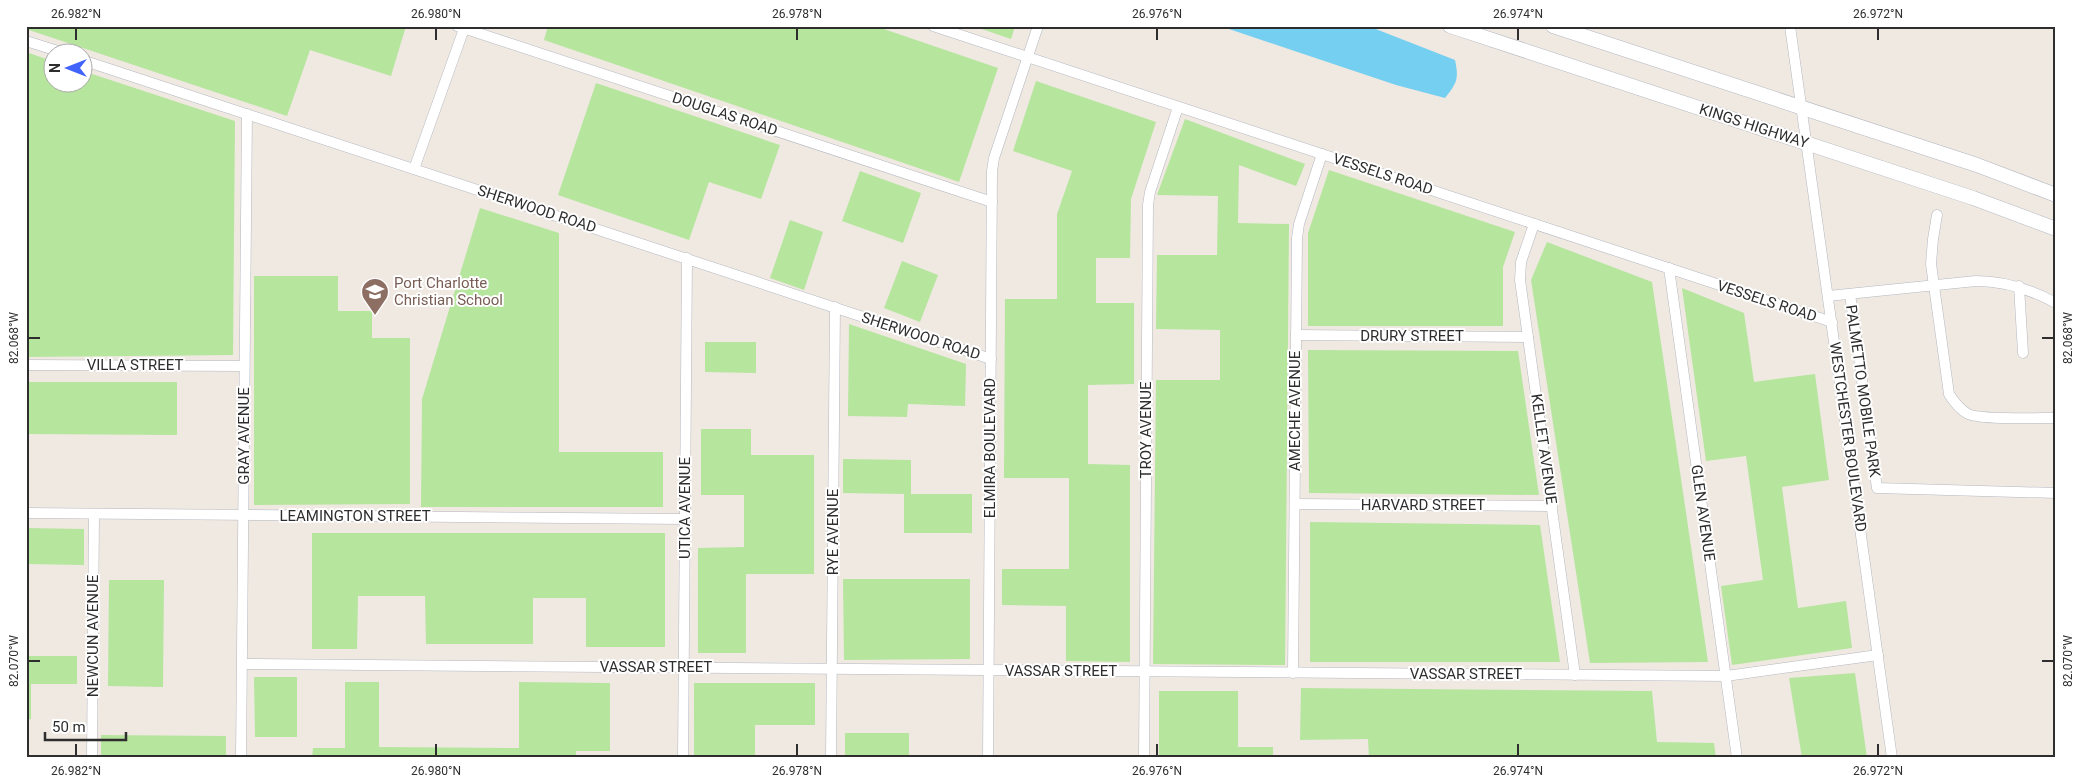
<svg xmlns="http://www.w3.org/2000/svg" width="2082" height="784" font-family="Roboto,sans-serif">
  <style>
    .green { fill: #b6e59e }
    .water { fill: #75cff0 }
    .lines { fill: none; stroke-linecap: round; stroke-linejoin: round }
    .minor-casing { stroke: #b4b7c1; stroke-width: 11 }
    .secondary-casing { stroke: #b4b7c1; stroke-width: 15 }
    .minor { stroke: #fff; stroke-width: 10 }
    .secondary { stroke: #fff; stroke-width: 14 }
    .ticks { fill: none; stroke: #2e2e2e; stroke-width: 2 }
    .labels { text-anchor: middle; stroke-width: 4; stroke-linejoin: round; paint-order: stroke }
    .street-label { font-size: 15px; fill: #2e2e2e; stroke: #fff }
    .education-label { font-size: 15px; fill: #785e54; stroke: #fff; text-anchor: start }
    .neatline { fill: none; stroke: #2e2e2e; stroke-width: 2 }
    .ticks-label { font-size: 12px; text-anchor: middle; fill: #2e2e2e }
  </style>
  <rect width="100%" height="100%" fill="#efe9e1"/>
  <g class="green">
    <polygon points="26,26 406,26 391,76 310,50 287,116 26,29"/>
    <polygon points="548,26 875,26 998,68 959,182 544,40"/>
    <polygon points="973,26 1015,26 1011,39"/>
    <polygon points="26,52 52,61 52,82 82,82 83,71 235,121 233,355 26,357"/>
    <polygon points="1036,81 1156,122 1131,199 1130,258 1096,258 1096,303 1134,303 1134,384 1088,385 1088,464 1130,465 1130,662 1066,661 1066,606 1002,605 1002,569 1069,569 1069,478 1004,478 1005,299 1057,299 1057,214 1072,171 1013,151"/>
    <polygon points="596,83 780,145 761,199 709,182 689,240 558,195"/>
    <polygon points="1185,119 1305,164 1296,186 1239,165 1238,223 1289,224 1285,665 1153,664 1156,380 1220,380 1220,330 1156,329 1157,255 1217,255 1218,196 1157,195"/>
    <polygon points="1329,170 1515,232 1503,267 1503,326 1308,326 1308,233"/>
    <polygon points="860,171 921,193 903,243 842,221"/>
    <polygon points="480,208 559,233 559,452 663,452 663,507 421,507 422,399"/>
    <polygon points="790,220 823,232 804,290 770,278"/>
    <polygon points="1547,242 1652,282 1708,662 1590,663 1531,280"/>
    <polygon points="902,261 938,275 920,322 884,308"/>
    <polygon points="254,276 338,276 338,311 372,311 372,338 410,338 410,504 254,505"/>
    <polygon points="1682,288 1744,313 1754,382 1815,374 1829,480 1782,487 1798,608 1846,601 1852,648 1732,665 1721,586 1763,580 1746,456 1706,461"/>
    <polygon points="849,324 966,364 965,406 908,404 907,417 848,416"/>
    <polygon points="705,342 756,342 756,373 705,372"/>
    <polygon points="1308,350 1518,351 1539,495 1309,493"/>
    <polygon points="26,382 177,382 177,435 26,434"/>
    <polygon points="701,429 751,429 751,455 814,455 814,574 746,574 746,653 698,653 698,548 744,547 744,495 701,495"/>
    <polygon points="843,459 911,460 911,494 972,494 972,533 904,533 904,494 843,493"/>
    <polygon points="1310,522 1540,525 1560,662 1310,662"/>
    <polygon points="26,528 84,529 84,565 26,564"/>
    <polygon points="312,533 665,533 665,647 586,647 586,598 533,598 533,644 426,644 425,596 358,596 357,649 312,649"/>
    <polygon points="843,579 970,579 970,659 844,660"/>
    <polygon points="109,580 164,580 163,687 108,686"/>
    <polygon points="26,656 77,656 77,684 31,684 31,719 26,720"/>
    <polygon points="1855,673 1867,758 1802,758 1789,678"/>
    <polygon points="254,677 297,677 297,737 255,737"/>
    <polygon points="345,682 379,682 379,747 519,748 519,682 610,683 610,751 576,751 576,758 312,758 313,748 345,748"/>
    <polygon points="694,683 815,683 815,725 755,725 755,758 694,758"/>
    <polygon points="1301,688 1652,691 1657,742 1714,743 1716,758 1369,758 1368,739 1300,740"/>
    <polygon points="1159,691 1238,691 1238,747 1273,747 1273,758 1159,758"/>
    <rect x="845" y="733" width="64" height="25"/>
    <polygon points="101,735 226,736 226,758 101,758"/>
  </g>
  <path class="water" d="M1220 26H1368L1455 60C1459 79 1457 83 1445 98L1396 85Z"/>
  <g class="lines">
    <defs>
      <g id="minor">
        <polyline points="457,26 992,202"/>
        <polyline points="933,26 1832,322"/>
        <polyline points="1790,26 1892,758"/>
        <polyline points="26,41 61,52"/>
        <polyline points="82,60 991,359"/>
        <polyline points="414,169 465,26"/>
        <path d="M1937 215 1933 239 1931 264 1949 394C1954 402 1959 409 1968 414 1982 420 2037 418 2056 418"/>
        <polyline points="1534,224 1521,262 1520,280 1575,675"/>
        <polyline points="1669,268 1737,758"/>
        <polyline points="2019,286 2023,353"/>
        <polyline points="1850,294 1877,488 2056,493"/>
        <path d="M1828 296 1976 281C2005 281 2030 289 2056 303"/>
        <polyline points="1296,335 1528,337"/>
        <polyline points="26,365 244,366"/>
        <polyline points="1295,504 1552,506"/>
        <polyline points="26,513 685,519"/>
        <polyline points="242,664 1726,676 1878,655"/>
        <polyline points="1293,673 1297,238 1299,224 1322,154"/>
        <polyline points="92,758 94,514"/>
        <polyline points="241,758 247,114"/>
        <polyline points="683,758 687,258"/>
        <polyline points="831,758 835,307"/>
        <polyline points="988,758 992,171 994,158 1038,26"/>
        <polyline points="1144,758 1148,205 1150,192 1178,107"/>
      </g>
      <g id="secondary">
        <polyline points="1450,26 1973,198 2056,229"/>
        <polyline points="1553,26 1977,165 2056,195"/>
      </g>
    </defs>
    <use href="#minor" class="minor-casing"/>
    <use href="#secondary" class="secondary-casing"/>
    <use href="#minor" class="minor"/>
    <use href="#secondary" class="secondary"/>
  </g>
  <path class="ticks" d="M76 28V40M436 28V40M797 28V40M1157 28V40M1518 28V40M1878 28V40M28 338H40M2042 338H2054M28 661H40M2042 661H2054M76 744V756M436 744V756M797 744V756M1157 744V756M1518 744V756M1878 744V756"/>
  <defs>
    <symbol id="school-pin" viewBox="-11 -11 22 30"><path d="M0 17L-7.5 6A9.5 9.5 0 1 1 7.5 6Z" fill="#8d6e63" stroke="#fff"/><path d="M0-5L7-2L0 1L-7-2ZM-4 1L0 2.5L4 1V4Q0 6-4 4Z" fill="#fff"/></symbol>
  </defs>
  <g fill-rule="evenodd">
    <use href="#school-pin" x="359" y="276" width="32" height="43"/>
  </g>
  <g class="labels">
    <g class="street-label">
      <text transform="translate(725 114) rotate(18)" y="5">DOUGLAS ROAD</text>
      <text transform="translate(1754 126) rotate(18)" y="5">KINGS HIGHWAY</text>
      <text transform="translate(1383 174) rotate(18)" y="5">VESSELS ROAD</text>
      <text transform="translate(537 209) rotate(18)" y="5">SHERWOOD ROAD</text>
      <text transform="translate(1767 301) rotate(18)" y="5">VESSELS ROAD</text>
      <text transform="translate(921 336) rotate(18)" y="5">SHERWOOD ROAD</text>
      <text x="1412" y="341">DRURY STREET</text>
      <text x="135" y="370">VILLA STREET</text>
      <text transform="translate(1863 391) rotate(82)" y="5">PALMETTO MOBILE PARK</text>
      <text transform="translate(1295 411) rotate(-90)" y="5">AMECHE AVENUE</text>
      <text transform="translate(1146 430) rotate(-90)" y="5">TROY AVENUE</text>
      <text transform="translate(244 436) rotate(-90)" y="5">GRAY AVENUE</text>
      <text transform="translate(1848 437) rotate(82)" y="5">WESTCHESTER BOULEVARD</text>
      <text transform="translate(990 448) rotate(-90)" y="5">ELMIRA BOULEVARD</text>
      <text transform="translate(1544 449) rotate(82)" y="5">KELLET AVENUE</text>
      <text x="1423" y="510">HARVARD STREET</text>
      <text transform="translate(685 508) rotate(-90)" y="5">UTICA AVENUE</text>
      <text transform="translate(1703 513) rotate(82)" y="5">GLEN AVENUE</text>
      <text x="355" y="521">LEAMINGTON STREET</text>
      <text transform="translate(833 532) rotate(-90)" y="5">RYE AVENUE</text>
      <text transform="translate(93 636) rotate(-90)" y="5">NEWCUN AVENUE</text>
      <text x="656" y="672">VASSAR STREET</text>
      <text x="1061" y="676">VASSAR STREET</text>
      <text x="1466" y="679">VASSAR STREET</text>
    </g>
    <g class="education-label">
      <text x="394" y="288">Port Charlotte<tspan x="394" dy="17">Christian School</tspan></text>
    </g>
  </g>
  <rect width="2082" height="784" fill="none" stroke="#ffffff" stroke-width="55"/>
  <g transform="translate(68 68) rotate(270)"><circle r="24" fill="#ffffff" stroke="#ababab"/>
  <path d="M0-4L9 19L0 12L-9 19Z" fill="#4264fb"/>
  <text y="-8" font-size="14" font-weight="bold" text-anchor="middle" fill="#2e2e2e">N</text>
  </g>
  <path d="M45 732v8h81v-8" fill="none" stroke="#2e2e2e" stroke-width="2.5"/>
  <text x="52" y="732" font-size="15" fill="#2e2e2e" stroke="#ffffff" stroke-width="4" paint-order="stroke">50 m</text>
  <rect x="28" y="28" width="2026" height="728" class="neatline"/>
  <g class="ticks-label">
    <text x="76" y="18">26.982°N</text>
    <text x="436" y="18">26.980°N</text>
    <text x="797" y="18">26.978°N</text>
    <text x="1157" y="18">26.976°N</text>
    <text x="1518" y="18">26.974°N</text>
    <text x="1878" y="18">26.972°N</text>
    <text transform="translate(2068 338) rotate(-90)" y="4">82.068°W</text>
    <text transform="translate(14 338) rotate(-90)" y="4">82.068°W</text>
    <text transform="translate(2068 661) rotate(-90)" y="4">82.070°W</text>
    <text transform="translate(14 661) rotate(-90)" y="4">82.070°W</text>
    <text x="76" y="775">26.982°N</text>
    <text x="436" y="775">26.980°N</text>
    <text x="797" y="775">26.978°N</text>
    <text x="1157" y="775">26.976°N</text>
    <text x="1518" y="775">26.974°N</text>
    <text x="1878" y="775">26.972°N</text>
  </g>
</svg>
